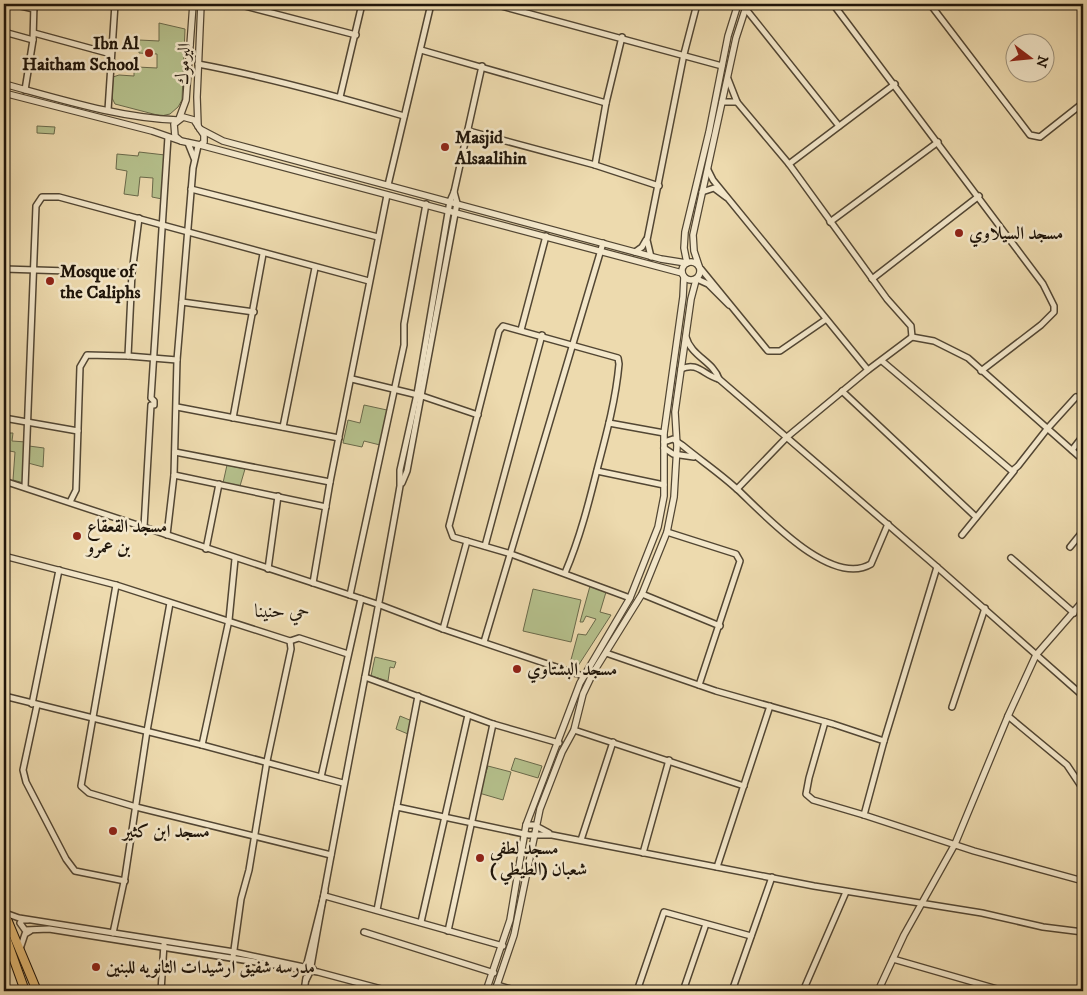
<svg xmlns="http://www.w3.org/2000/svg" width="1087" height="995" font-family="'IM FELL DW Pica',Amiri,serif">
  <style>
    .green { fill: #b5c08c; stroke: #6a6a4b }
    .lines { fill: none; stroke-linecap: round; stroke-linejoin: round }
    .minor-casing { stroke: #524633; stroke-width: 8 }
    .tertiary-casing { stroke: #524633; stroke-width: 8 }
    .primary-casing { stroke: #1f150a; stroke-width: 10 }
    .minor { stroke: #f3e7ca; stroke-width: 5 }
    .tertiary { stroke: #f3e7ca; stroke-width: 5.5 }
    .primary { stroke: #e6bd77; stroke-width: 8 }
    .poi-dot { fill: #8f2418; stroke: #f3e7ca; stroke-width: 2 }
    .labels { text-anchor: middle; stroke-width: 5; stroke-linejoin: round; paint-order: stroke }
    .poi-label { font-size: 18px; font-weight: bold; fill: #1f150a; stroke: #f3e7ca; text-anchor: start }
    .street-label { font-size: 18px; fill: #1f150a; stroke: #f3e7ca }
    .neighbourhood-label { font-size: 19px; fill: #1f150a; stroke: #f3e7ca }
  </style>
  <rect width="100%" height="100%" fill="#eddaae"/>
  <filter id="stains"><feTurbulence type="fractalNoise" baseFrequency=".004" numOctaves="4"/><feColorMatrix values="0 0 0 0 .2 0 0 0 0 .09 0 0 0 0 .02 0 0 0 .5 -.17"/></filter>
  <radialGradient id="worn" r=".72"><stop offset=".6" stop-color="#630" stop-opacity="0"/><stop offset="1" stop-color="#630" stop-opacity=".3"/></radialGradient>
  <g class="green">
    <polygon points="159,23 185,29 182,100 178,107 170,114 161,116 115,104 112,98 113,77 119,75 134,76 134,65 137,67 157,68 157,54 139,53 139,40 159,41"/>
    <polygon points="37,126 55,127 54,134 37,133"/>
    <polygon points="139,152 165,155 162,199 152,197 153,178 140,177 138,196 124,194 127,171 116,169 117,154 138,156"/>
    <polygon points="364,405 387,410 380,445 364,441 362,447 343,443 348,420 360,423"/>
    <polygon points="5,425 9,426 9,433 13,433 12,441 26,442 24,483 13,480 15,452 4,450"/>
    <polygon points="29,446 44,448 43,467 28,463"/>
    <polygon points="227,465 245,469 240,486 223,483"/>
    <polygon points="590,586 606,592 600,612 611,615 576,669 569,667 578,634 586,635 596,619 586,616 583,622 580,622"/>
    <polygon points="533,589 581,600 571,642 523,631"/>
    <polygon points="375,657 396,662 394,668 390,667 388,681 371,676"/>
    <polygon points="400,716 412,721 408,734 396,729"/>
    <polygon points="515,758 542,766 538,778 511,770"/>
    <polygon points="488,766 511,772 503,800 479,793"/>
  </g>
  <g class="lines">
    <defs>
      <g id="minor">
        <polyline points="12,4 34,9"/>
        <polyline points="237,4 356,35"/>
        <polyline points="494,4 722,66"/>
        <polyline points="833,4 1043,284 1054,306 1054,312 1041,325 981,371"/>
        <polyline points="930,4 1030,135 1040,137 1083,103"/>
        <polyline points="745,8 839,126"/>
        <polyline points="4,32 33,40"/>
        <polyline points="34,33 111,54"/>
        <polyline points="421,50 606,103"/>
        <path d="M198 64C268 77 336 96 404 116"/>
        <polyline points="728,79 737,102 789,164 887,299 911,326 912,337"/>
        <polyline points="25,90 33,40 34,4"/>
        <polyline points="340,97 362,4"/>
        <polyline points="722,102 737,102"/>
        <polyline points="108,110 115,4"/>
        <polyline points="469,131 595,165 659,186"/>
        <polyline points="188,143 194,158"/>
        <polyline points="789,164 895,84"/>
        <polyline points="595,165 606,103 622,37"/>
        <polyline points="708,170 713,180 868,370"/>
        <polyline points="388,185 431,4"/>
        <polyline points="191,189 378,237"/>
        <polyline points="702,192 714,188 726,197"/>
        <polyline points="830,222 938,142"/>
        <polyline points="635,252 642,247 646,240"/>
        <polyline points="651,257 647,240 684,54 697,4"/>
        <polyline points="4,269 132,273"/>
        <polyline points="701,269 768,351 780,351 825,320"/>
        <polyline points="697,279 708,284 729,305"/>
        <polyline points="872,279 979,196"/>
        <polyline points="182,302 254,312"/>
        <polyline points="521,330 546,236"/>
        <path d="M686 337C691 356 714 362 719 379"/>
        <polyline points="128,356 132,273 139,218"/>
        <polyline points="882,361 1012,471 1018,466 1047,429 1076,397"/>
        <path d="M681 369C698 361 704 376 719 379L937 567 1083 696"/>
        <polyline points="352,379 422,396 478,415"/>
        <polyline points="842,391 976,517"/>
        <polyline points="177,407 339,438"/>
        <polyline points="4,418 78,431"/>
        <polyline points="233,418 263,254"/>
        <polyline points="609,423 664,433"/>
        <polyline points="283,427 315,268"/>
        <path d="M664 442 673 439 682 445C700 460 721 474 738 490 765 515 831 588 871 564L888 524"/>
        <polyline points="664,448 673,454 694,457"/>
        <polyline points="1072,450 1083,436"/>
        <polyline points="175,452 330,482"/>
        <polyline points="597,471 664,485"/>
        <polyline points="174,475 326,507"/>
        <polyline points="4,481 380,605 443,629 583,676"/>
        <polyline points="402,483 407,471 457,203 454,192"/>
        <polyline points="25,487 36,206 42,197 59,197 369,281"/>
        <polyline points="737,489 787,437 868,370 912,337 934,341 968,358 1083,460"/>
        <polyline points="70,502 76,490 80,367 87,355 128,356 177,360"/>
        <polyline points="144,527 151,405 154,405 154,401 151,398 168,137"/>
        <polyline points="667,532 736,554 740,561 699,685"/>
        <polyline points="167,535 174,475 177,360 193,168 198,146"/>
        <polyline points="962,535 1014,471"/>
        <polyline points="485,546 542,335"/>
        <polyline points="1070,547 1083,531"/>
        <polyline points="206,549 219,484"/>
        <polyline points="4,556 116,585 290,641 299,638 348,654"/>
        <polyline points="1011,558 1074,613"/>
        <polyline points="268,569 278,496"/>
        <path d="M565 573C580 538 589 502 598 466 607 432 616 398 619 364L618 358 503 326 499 331 449 526 453 537 511 554 630 598"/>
        <polyline points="313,583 330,482 387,195"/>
        <polyline points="116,585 81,786 89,793 136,807 331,855"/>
        <polyline points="642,594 720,626"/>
        <polyline points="350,595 404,345 404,324 426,204"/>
        <polyline points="443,629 467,541"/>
        <polyline points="484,642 603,243"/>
        <polyline points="606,653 716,691 833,724 884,741 864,815 974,851 1083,881"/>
        <polyline points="365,677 493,724 559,743"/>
        <polyline points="4,696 202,745 343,783"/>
        <polyline points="32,704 59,570"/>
        <polyline points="37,705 23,770 26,782 66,859 75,871 125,881"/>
        <polyline points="952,707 985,608"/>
        <polyline points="1008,716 1067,765 1083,789"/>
        <polyline points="825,722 809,778 806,794 813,800 864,815"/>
        <polyline points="574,730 744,786"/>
        <polyline points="884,741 937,567"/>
        <polyline points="202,745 229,620 235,559"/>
        <polyline points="321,777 361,599"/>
        <polyline points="397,807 529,835 552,835 814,886 982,913 1043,927 1083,932"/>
        <polyline points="526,825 534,825 549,833"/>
        <polyline points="581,840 613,742"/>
        <polyline points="643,853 669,760"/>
        <polyline points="717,867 770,706"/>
        <polyline points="325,896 503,946"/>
        <polyline points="377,910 418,696"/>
        <polyline points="5,913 19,918 234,952 313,969"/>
        <polyline points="28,920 22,920 20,923 25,930 49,929 318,972 389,991"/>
        <polyline points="421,922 468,715"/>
        <polyline points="448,931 493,724"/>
        <polyline points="364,932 494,973"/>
        <polyline points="113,933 125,877 147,731 170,603"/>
        <polyline points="20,949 25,934 30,931"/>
        <polyline points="233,957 241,899 249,870 267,761 291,649 290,641"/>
        <polyline points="893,959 1004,991"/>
        <polyline points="306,967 325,891"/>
        <path d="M306 980 310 972C338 810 372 648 400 486V470L417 394 450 201 454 192 482 66"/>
        <polyline points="497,985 517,991"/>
        <polyline points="161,991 164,944"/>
        <polyline points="304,991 306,978"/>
        <polyline points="637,991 664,912 751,936"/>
        <polyline points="683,991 706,924"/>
        <polyline points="732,991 772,877"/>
        <polyline points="803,991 846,892"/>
      </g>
      <g id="tertiary">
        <path d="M4 84C60 99 119 118 177 120"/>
        <polyline points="4,93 152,131 181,141"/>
        <polygon points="183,117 194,120 204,135 204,142 200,145 181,141 175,136 174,124"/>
        <polyline points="179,119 186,100 193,4"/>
        <polyline points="198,126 197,97 201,4"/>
        <polyline points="200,129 223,141 661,259 686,263"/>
        <polyline points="200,145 682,273"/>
        <circle cx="691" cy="271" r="9"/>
        <polyline points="687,263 684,248 685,232 709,132 728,36 738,4"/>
        <polyline points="699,266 694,251 693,235 736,38 747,4"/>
        <polyline points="486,991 510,920 526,825 580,683 630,598 658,527 664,496 664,433 683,297 684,277"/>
        <polyline points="495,991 514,935 540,809 562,752 574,730 583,694 593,673 642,594 667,532 674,497 677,446 675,412 691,299 696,280"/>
        <polyline points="878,991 904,935 955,844 1008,716 1036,655 1083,601"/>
      </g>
      <g id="primary">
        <polyline points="4,912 37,991"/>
        <polyline points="4,932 25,991"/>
      </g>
    </defs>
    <use href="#minor" class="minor-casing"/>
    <use href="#tertiary" class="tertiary-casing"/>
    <use href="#primary" class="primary-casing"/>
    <use href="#minor" class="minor"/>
    <use href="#tertiary" class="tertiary"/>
    <use href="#primary" class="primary"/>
  </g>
  <g class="poi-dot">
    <circle cx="149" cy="53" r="5"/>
    <circle cx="445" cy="147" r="5"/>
    <circle cx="959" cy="233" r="5"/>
    <circle cx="50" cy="281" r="5"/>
    <circle cx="77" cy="536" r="5"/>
    <circle cx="517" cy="669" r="5"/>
    <circle cx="113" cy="831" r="5"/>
    <circle cx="480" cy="858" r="5"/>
    <circle cx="96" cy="967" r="5"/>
  </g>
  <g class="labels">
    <g class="poi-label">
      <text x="139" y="49" text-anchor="end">Ibn Al<tspan x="139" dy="21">Haitham School</tspan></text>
      <text x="455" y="143">Masjid<tspan x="455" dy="21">Alsaalihin</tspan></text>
      <text x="969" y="239">مسجد السيلاوي</text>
      <text x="60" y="277">Mosque of<tspan x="60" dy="21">the Caliphs</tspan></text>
      <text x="87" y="532">مسجد القعقاع<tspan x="87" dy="21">بن عمرو</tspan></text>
      <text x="527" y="675">مسجد البشتاوي</text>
      <text x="123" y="837">مسجد ابن كثير</text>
      <text x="490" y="854">مسجد لطفي<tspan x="490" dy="21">شعبان (الطيطي )</tspan></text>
      <text x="106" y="973">مدرسه شفيق ارشيدات الثانويه للبنين</text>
    </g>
    <g class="street-label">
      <text transform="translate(183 64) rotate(-87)" y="6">اليرموك</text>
    </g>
    <g class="neighbourhood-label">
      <text x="282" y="617">حي حنينا</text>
    </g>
  </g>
  <rect width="1087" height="995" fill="none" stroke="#eddaae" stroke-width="20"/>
  <rect x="5" y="5" width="1077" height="985" fill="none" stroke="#1f150a" stroke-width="2.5"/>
  <rect x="10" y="10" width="1067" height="975" fill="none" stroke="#1f150a"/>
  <g transform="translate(1030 58) rotate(106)"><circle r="24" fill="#f3e7ca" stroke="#9e937d"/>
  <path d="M0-4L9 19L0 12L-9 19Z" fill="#8f2418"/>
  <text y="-8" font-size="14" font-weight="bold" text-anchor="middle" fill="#1f150a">N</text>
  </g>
  <rect width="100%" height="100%" filter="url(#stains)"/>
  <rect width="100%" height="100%" fill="url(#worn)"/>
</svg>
